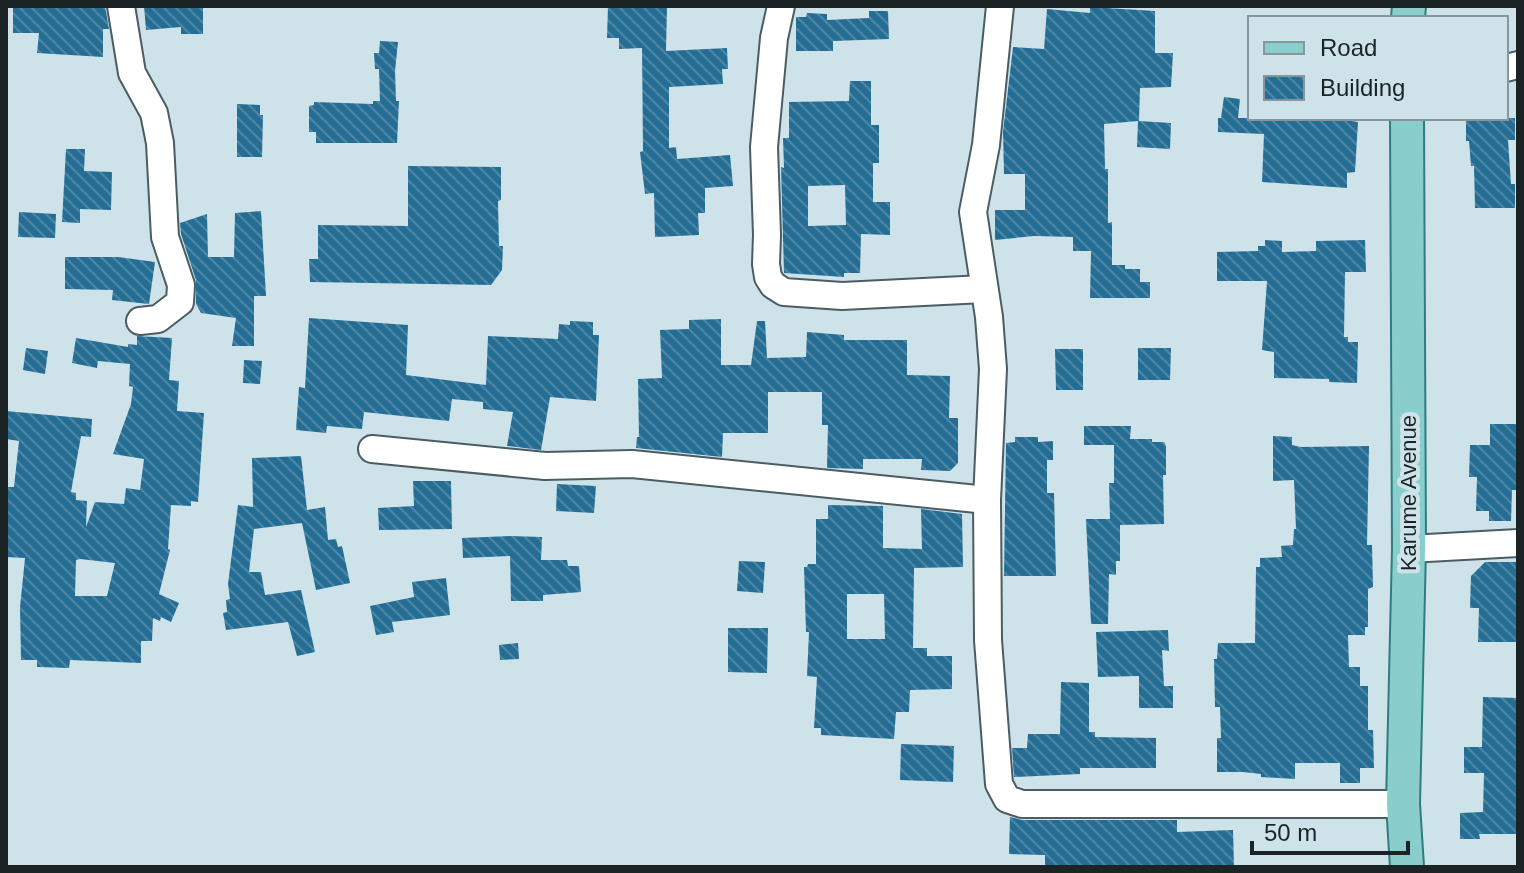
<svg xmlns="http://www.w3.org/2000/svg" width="1524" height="873" font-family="Helvetica,sans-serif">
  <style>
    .building { fill: url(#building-back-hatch); fill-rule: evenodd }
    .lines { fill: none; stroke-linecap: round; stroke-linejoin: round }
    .minor-casing { stroke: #4b5d62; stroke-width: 30 }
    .major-casing { stroke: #2f7d7d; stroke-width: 36 }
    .minor { stroke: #fff; stroke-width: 26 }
    .major { stroke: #89cecd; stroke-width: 32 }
    .labels { text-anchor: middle; stroke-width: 8; stroke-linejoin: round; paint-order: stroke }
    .street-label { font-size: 22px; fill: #1b2325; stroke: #cee3e9 }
  </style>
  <defs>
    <pattern id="building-back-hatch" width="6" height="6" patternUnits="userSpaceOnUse" patternTransform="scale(2)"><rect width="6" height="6" fill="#246e96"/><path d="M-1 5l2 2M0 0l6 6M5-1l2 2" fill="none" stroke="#5186a2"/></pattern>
  </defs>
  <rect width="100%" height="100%" fill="#cee3e9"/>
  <g class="building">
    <polygon points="13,6 105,6 109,29 103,29 103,57 37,53 39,33 13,33"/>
    <polygon points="144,6 203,6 203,34 181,34 181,27 146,30"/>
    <polygon points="608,6 667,6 666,51 727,48 728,69 722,69 723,84 669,87 669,148 676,147 677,159 730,155 733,186 705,188 705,213 698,213 699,235 655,237 654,193 645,194 640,152 643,151 642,48 619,49 619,38 607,38"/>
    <polygon points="1090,7 1155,11 1155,53 1173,53 1171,87 1140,88 1139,121 1171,123 1170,149 1137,147 1138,121 1104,124 1105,169 1108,169 1108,223 1112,222 1112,265 1125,265 1125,269 1140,269 1140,282 1150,282 1150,298 1090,298 1091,251 1073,251 1073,237 1034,236 995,240 995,210 1025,210 1025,174 1004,174 1003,132 1013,47 1044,49 1047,9 1090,13"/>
    <polygon points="869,11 888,11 889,39 833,41 833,51 796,51 796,17 806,17 807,13 827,14 827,20 869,18"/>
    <polygon points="380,41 398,42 395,71 396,101 399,101 397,143 316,143 316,132 309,132 309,106 314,105 314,102 373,104 373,101 380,101 379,69 375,69 374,53 379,53"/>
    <path d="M850 81H871V125H879V163H873V202H890V235L861 234 860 273H844V277L784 273 781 167 784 168 783 138H789V102L849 101ZM845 185 846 225 808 226V186Z"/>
    <polygon points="1224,97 1240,99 1238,118 1333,118 1358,122 1355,172 1347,173 1347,188 1262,182 1264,134 1218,132 1218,118 1221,118"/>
    <polygon points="237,104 260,105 260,115 263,115 262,157 237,157"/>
    <polygon points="1466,118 1515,118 1515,140 1508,140 1511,184 1515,184 1515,208 1475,208 1474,166 1471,166 1469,141 1466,141"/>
    <polygon points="66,149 85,149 84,171 112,172 111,210 80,209 80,223 62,222"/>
    <polygon points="408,166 501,167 501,200 498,201 499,246 503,246 502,270 491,285 310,282 309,259 318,259 318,225 408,226"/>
    <polygon points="261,211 266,296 254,296 254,346 232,346 236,318 201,313 196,304 196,280 181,234 180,223 207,214 208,257 234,257 235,213"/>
    <polygon points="19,212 56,214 55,238 18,237"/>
    <polygon points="1265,240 1282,241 1282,252 1316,251 1316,241 1365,240 1366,272 1345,272 1344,337 1348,337 1348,342 1358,342 1357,383 1329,382 1329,379 1274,378 1274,352 1262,350 1267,281 1217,281 1217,252 1258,251 1258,246 1265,246"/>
    <polygon points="65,257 118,257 155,262 149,304 112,300 113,290 65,289"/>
    <polygon points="309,318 408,325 406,375 486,385 488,336 558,339 559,324 570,325 570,321 593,322 593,335 599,335 596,401 550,397 541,450 507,446 513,412 483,409 483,402 452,399 449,421 364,412 362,429 327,426 326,433 296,430 299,387 305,388"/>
    <polygon points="721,319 721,365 751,365 757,321 765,321 767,358 806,357 807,332 844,335 844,340 907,340 907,375 950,376 949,418 958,418 958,463 950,471 921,470 922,459 863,459 863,469 827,468 828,425 822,425 822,392 768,392 768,433 723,433 722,457 636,448 637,437 639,437 638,379 662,378 660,330 689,329 689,320"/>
    <path d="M137 336 172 338 169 380 179 381 177 411 204 413 198 502 191 501V506L171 505 168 549 170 550 159 594 179 603 171 622 161 617 160 621 153 618 152 641H141V663L70 660 69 668 37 667V660H21L20 607 25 558 6 557V487H14L19 441 6 439V411L92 419 91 437 81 436 71 492 76 493V500L87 501 86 527 95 502 124 504 126 488 140 490 144 459 113 454 131 404 133 387 129 386 130 364 98 361 97 368 72 363 76 338 128 347V344L137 345ZM80 559 115 563 107 596H75L76 560Z"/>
    <polygon points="26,348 48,351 45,374 23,370"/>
    <polygon points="1138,348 1171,348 1170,380 1138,380"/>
    <polygon points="1055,349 1083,349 1083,390 1056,390"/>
    <polygon points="244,360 262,361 260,384 243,383"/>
    <polygon points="1490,424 1518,424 1518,490 1512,490 1511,521 1489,521 1489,511 1476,511 1477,477 1469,477 1470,445 1490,445"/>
    <polygon points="1084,426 1131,426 1130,439 1152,439 1152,442 1164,442 1166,446 1166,475 1163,475 1164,524 1120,525 1120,561 1116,561 1116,575 1109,574 1108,624 1091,624 1086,519 1110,519 1109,483 1114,483 1114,445 1084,445"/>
    <polygon points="1273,436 1292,437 1292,445 1301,447 1369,446 1367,545 1372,545 1373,587 1368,589 1368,627 1365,627 1365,635 1348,635 1349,667 1360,667 1360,686 1368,686 1368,730 1373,730 1374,768 1360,768 1360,783 1340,783 1340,763 1295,763 1295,779 1261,777 1261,774 1243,772 1217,772 1217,738 1221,738 1220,707 1215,707 1214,659 1217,659 1218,643 1255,643 1256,567 1260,567 1260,558 1282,557 1281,546 1293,545 1294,529 1296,529 1294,480 1273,481"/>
    <polygon points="1015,437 1038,437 1038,442 1053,441 1053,460 1047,460 1047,493 1054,493 1056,576 1004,576 1006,443 1015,442"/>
    <polygon points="301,456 307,510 325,507 328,540 336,539 338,547 342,546 350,583 316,590 302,523 254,529 249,572 261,572 265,595 301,590 315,652 297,656 288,622 226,630 223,613 227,612 226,600 230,599 228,584 238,505 253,507 252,458"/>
    <polygon points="413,481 451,481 452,529 379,530 378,508 414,506"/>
    <polygon points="557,484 596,486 594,513 556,511"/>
    <path d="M828 505 883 506V548L922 549 921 509 962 514 963 567 914 568 913 648H927V656H952V689L910 690 909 712H896L894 739 821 735V728H814L817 677 807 676 809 632H806L804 567H807L808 564H816V519H828ZM847 594H884L885 639H847Z"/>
    <polygon points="510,536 542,537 541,560 567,560 568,566 579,566 581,592 543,595 543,601 511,601 510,556 463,558 462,538"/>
    <polygon points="739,561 765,562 763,593 737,591"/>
    <polygon points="1485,562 1518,562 1518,642 1478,642 1479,608 1470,608 1471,576"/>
    <polygon points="446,578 450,615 392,622 394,632 376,635 370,606 414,597 412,582"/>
    <polygon points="728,628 768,628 767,673 728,672"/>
    <polygon points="1168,630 1169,651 1162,650 1164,686 1173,686 1173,708 1139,708 1139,676 1098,677 1096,632"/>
    <polygon points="518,643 519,659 500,660 499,645"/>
    <polygon points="1061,682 1089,683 1089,732 1095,732 1095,737 1156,738 1156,768 1080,768 1080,774 1014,777 1012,748 1027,748 1028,734 1060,734"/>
    <polygon points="1483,697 1518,698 1516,797 1518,798 1518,834 1479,834 1480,839 1460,839 1460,813 1483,812 1484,773 1464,773 1464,747 1482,747"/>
    <polygon points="901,744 954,746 953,782 900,780"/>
    <polygon points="1010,817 1022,820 1177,820 1177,832 1233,830 1234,867 1045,867 1045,855 1009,854"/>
  </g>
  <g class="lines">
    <defs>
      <g id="minor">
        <polyline points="121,6 132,73 154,113 160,143 165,237 181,285 180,302 158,319 140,321"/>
        <polyline points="781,6 774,38 764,147 767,235 766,264 768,277 773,285 784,292 842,296 984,289"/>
        <polyline points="1000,6 986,145 973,212 989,317 993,369 987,500 988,640 999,784 1007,799 1022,804 1403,804"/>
        <polyline points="1506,68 1518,65"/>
        <polyline points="372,449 545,466 632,464 987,500"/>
        <polyline points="1409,549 1518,543"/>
      </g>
      <g id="major">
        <polyline points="1408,18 1409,6"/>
        <polyline points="1407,867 1403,804 1409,549 1407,118"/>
      </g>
    </defs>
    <use href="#minor" class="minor-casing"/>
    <use href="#major" class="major-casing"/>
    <use href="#minor" class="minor"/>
    <use href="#major" class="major"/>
  </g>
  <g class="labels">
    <g class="street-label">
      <text transform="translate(1408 493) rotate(-90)" y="8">Karume Avenue</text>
    </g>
  </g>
  <rect width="1524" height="873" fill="none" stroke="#1b2325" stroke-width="16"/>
  <rect x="1248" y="16" width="260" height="104" fill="#cee3e9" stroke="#86969b" stroke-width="2"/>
  <rect x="1264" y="42" width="40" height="12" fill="#89cecd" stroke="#86969b" stroke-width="2"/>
  <text x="1320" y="56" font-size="24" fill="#1b2325">Road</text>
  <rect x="1264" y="76" width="40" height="24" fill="url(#building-back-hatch)" stroke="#86969b" stroke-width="2"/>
  <text x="1320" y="96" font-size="24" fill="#1b2325">Building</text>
  <path d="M1252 841v12h156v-12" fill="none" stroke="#1b2325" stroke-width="4"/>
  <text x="1264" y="841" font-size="24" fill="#1b2325" stroke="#cee3e9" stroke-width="6" paint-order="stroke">50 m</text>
</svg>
